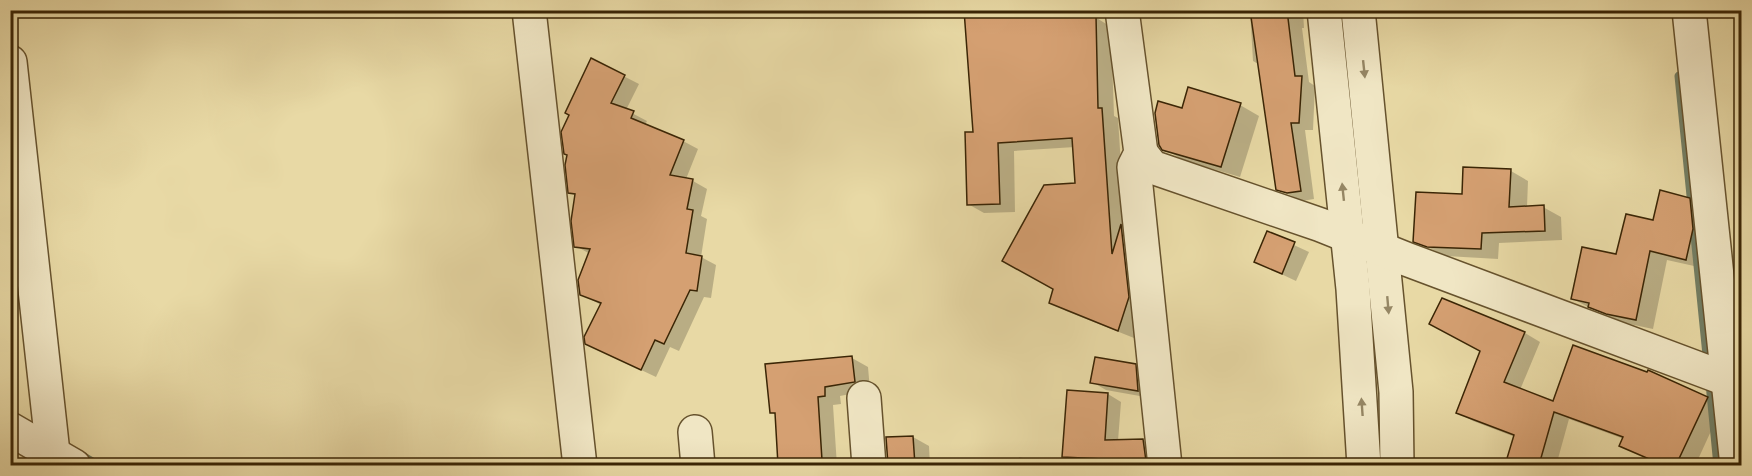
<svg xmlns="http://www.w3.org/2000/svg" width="1752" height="476" font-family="'EB Garamond',serif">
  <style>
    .shadow { fill: #0003 }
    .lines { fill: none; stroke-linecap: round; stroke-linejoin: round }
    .stream { stroke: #727e64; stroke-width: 9 }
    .building { fill: #d5a072; stroke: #3a2505; stroke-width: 1.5 }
    .minor-casing { stroke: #66522d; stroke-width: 36 }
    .minor { stroke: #f0e6c4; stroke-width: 33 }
    .oneway { fill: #958664 }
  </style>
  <rect width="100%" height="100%" fill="#e8d9a5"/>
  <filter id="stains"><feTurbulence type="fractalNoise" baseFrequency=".00333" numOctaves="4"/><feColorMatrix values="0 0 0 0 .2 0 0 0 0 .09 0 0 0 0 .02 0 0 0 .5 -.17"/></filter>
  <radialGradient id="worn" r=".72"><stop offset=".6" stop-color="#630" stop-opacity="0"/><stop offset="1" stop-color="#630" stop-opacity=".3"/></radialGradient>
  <g class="shadow">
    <polygon points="1250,10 1303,10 1304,28 1302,28 1309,82 1315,86 1313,130 1305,130 1314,199 1302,201 1278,189 1260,65 1253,61"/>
    <polygon points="1716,10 1742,10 1742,16 1729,18"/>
    <polygon points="1054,11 1068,18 1095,17 1111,27 1114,116 1118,118 1125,229 1144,307 1134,338 1066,311 1050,302 1077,184 1075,147 1014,151 1015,212 984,213 968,204 974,134"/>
    <polygon points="592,60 639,84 626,110 647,121 645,125 683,141 698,149 686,179 693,181 707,189 701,216 707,219 701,257 716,265 711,298 704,297 679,351 670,347 656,377 601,351 601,305 581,294 590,254 576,246 577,196 570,192"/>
    <polygon points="1240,105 1259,116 1240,177 1183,160 1163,148 1183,110"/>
    <polygon points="1511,171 1528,181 1527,207 1543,207 1561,217 1562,240 1499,243 1498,259 1446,256 1415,241 1463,195"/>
    <polygon points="1737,196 1742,196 1742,295 1739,294 1734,242"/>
    <polygon points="1689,199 1707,209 1703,268 1667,260 1653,329 1625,323 1590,308 1573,299 1654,222"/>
    <polygon points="1268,233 1309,252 1296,281 1256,262"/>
    <polygon points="1443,300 1525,333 1540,342 1520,390 1554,403 1707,398 1722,407 1695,466 1662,466 1621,445 1624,439 1569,419 1556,466 1506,466 1515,437 1473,421 1458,413 1481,351"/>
    <polygon points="852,358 868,367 870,390 840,396 841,404 833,405 837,466 780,466 777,415 771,412"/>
    <polygon points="1135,366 1149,374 1151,398 1106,390 1092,382"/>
    <polygon points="1108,394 1121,402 1118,441 1143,440 1156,448 1158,466 1077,463 1064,456"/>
    <polygon points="913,437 929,446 930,466 889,466 887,439"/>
    <polygon points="1019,457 1045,463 1049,466 1017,466"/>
  </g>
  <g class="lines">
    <g class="stream">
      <polyline points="1679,76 1707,355"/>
      <polyline points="1710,383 1718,466"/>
      <polyline points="80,455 99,466"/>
    </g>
  </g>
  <g class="building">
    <polygon points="964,10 1055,10 1055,17 1096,16 1098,108 1102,108 1112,254 1121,224 1129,297 1118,331 1049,303 1053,289 1002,261 1044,185 1075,183 1072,138 998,143 1000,204 967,205 965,132 973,132"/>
    <polygon points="1250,10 1287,10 1295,76 1302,76 1299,123 1291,123 1301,191 1287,193 1276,190"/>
    <polygon points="591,58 625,75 611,103 634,111 631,118 684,140 670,175 693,179 687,209 693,210 686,253 702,256 697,291 690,290 664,344 655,340 641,370 585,344 584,337 601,303 580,295 578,280 590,249 574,247 571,221 575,194 568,193 565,165 567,155 564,154 561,132 569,115 565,113"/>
    <polygon points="1188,87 1241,103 1221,167 1162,150 1159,145 1155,113 1158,101 1182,108"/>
    <polygon points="1463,167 1511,169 1509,207 1544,205 1545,231 1482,233 1481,249 1427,247 1413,242 1416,192 1462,194"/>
    <polygon points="1660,190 1690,198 1693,229 1686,260 1650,251 1636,320 1606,314 1588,307 1589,303 1571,299 1582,247 1616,254 1626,214 1653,220"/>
    <polygon points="1267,231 1295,242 1282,274 1254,262"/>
    <polygon points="1442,298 1525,332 1504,382 1553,401 1573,345 1647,372 1648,370 1708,397 1676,465 1663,465 1619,446 1623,437 1554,412 1539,465 1505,465 1514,435 1456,413 1480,351 1429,324"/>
    <polygon points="852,356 855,382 825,387 825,396 818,397 822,460 810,461 810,465 778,465 775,413 770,413 765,364"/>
    <polygon points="1095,357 1136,364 1138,391 1090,383"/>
    <polygon points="1067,390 1108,393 1105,440 1143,439 1146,461 1062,457"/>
    <polygon points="913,436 915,465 888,465 886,437"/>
  </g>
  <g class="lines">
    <defs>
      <g id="minor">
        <polyline points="529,10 580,466"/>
        <polyline points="1122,10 1141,153 1134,167 1165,466"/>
        <polyline points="1324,10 1353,289 1364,466"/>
        <polyline points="1358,10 1396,392 1397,466"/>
        <polyline points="1689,10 1737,466"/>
        <polyline points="10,62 53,453"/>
        <polyline points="1141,153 1152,167 1321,225 1406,259 1742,385"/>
        <polyline points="864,398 869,466"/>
        <polyline points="10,429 74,466"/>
        <polyline points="695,432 698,466"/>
      </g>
    </defs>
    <use href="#minor" class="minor-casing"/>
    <use href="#minor" class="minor"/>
  </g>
  <defs><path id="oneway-solid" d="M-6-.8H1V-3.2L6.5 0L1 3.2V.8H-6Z" transform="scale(1.5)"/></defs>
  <g class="oneway">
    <use href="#oneway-solid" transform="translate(1364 69) rotate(84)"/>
    <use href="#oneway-solid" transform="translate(1343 192) rotate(-96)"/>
    <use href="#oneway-solid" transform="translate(1388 305) rotate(85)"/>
    <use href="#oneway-solid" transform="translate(1362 407) rotate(-94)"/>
  </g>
  <rect width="1752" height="476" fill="none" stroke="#e8d9a5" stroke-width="36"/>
  <rect x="12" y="12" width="1728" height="452" fill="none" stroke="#3a2505" stroke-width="3"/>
  <rect x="18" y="18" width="1716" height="440" fill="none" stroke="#3a2505" stroke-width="1.5"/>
  <rect width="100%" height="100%" filter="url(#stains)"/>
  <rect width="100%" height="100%" fill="url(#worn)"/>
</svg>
